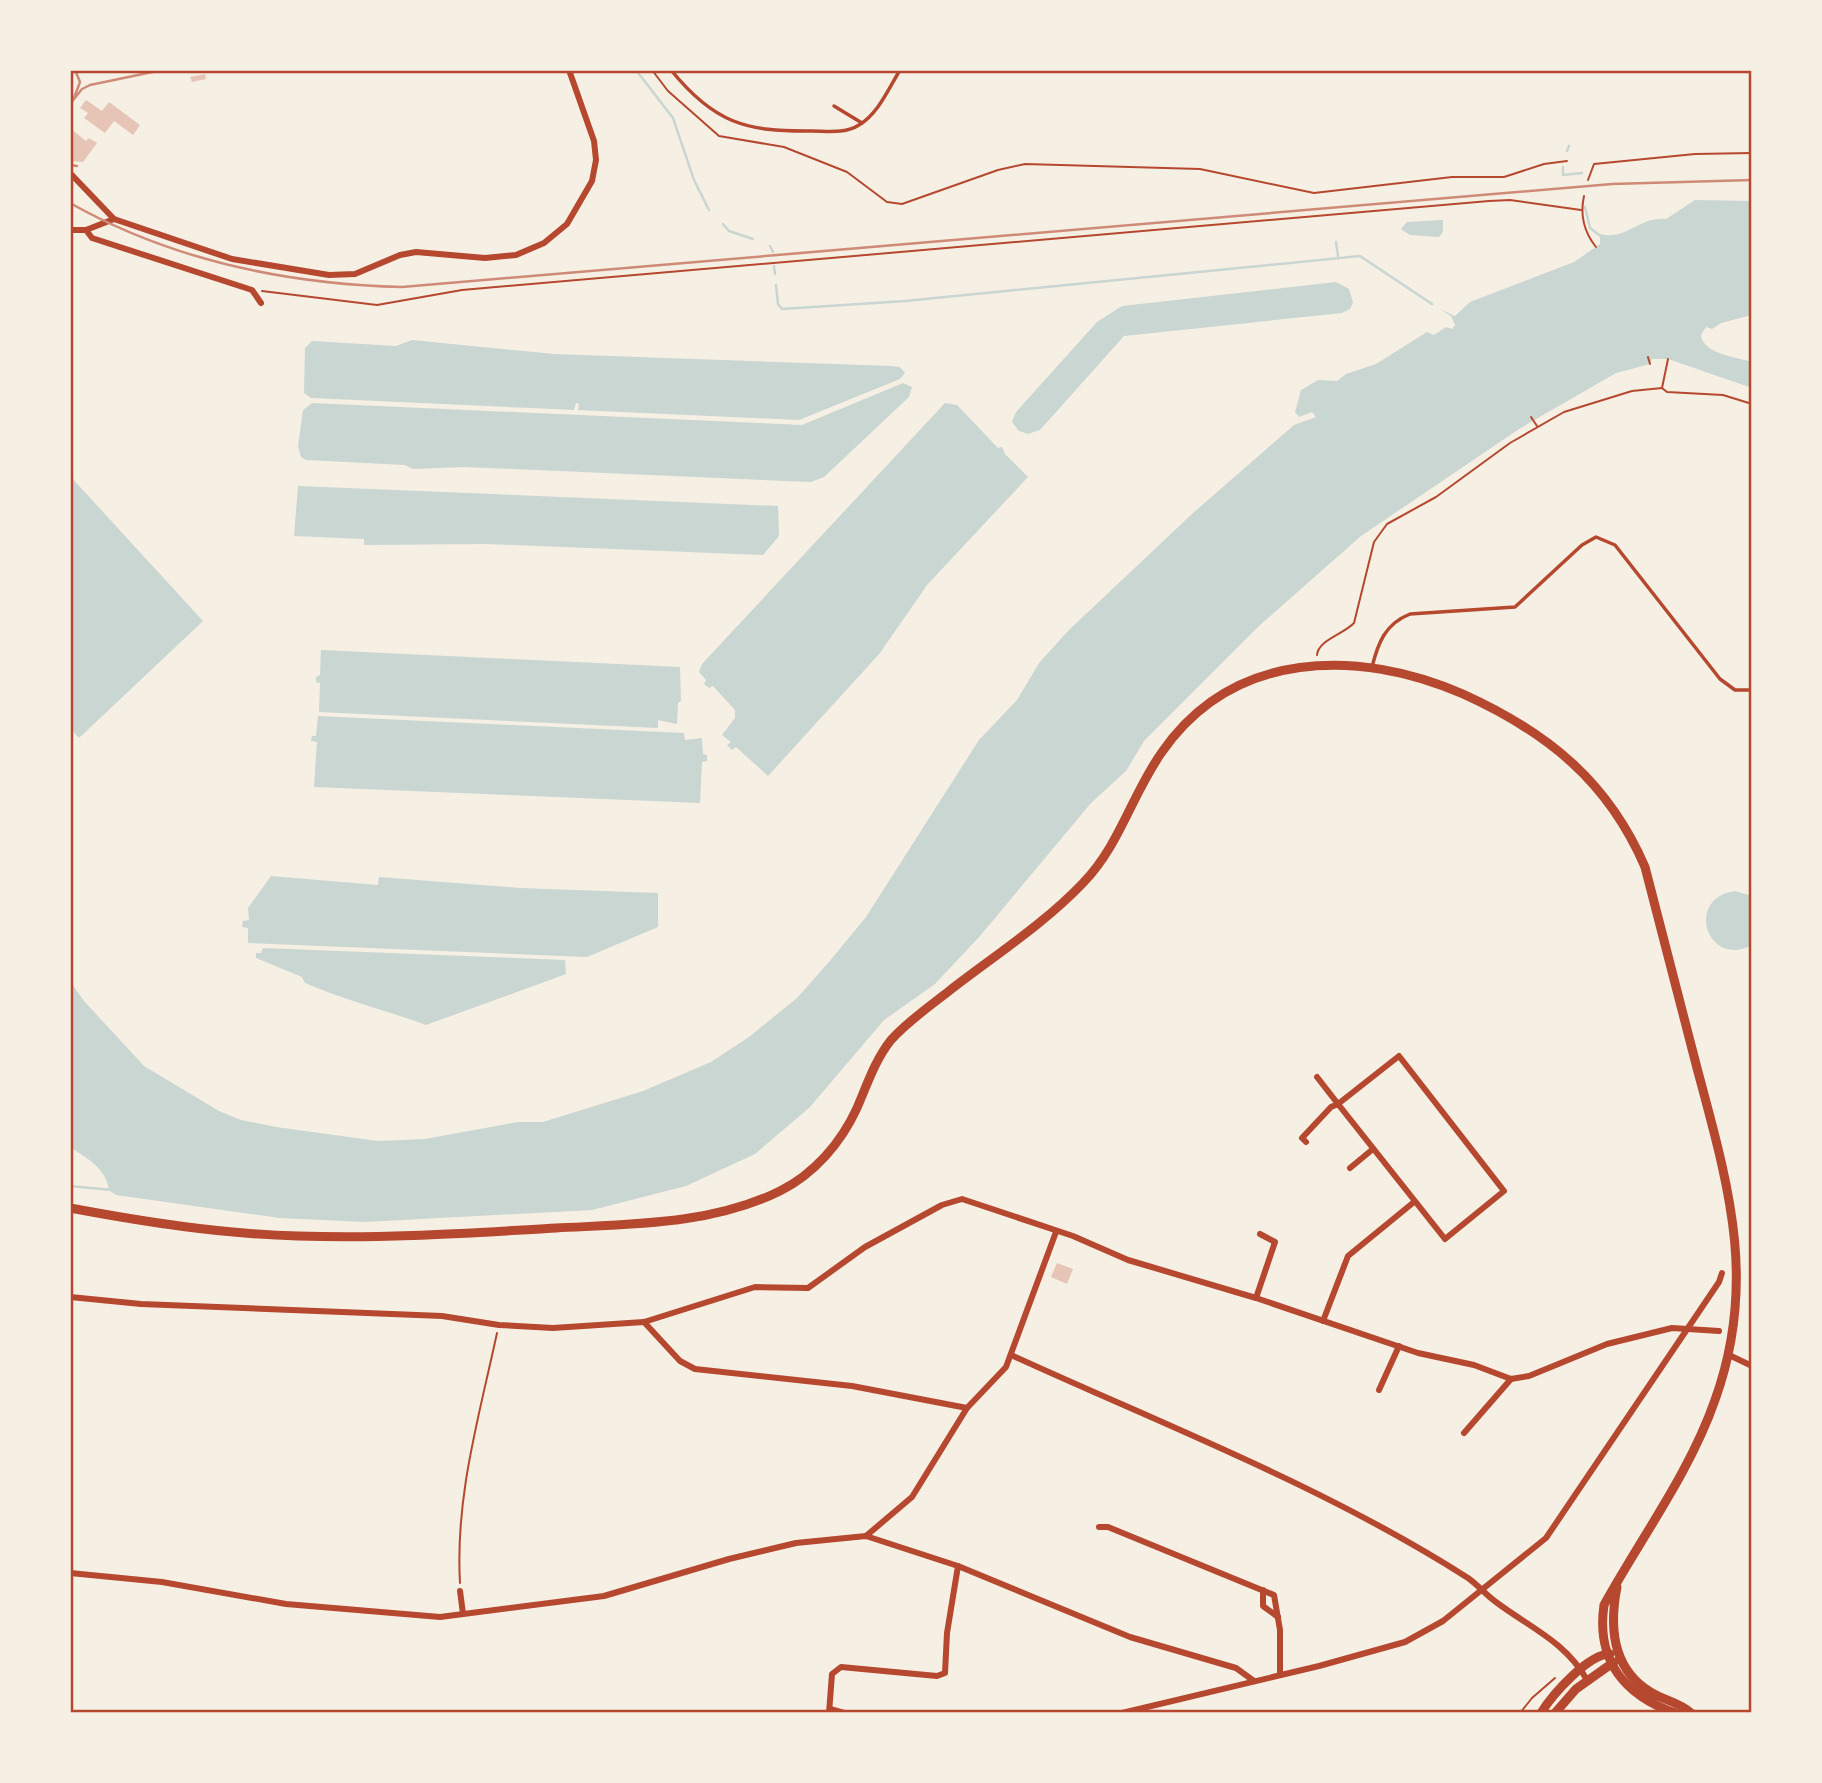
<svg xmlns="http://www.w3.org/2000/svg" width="1822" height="1783" font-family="'Zilla Slab',serif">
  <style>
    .water { fill: #c9d6d2 }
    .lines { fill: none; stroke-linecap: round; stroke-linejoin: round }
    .stream { stroke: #c9d6d2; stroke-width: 2.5 }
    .building { fill: #e6c5b7 }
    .path { stroke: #b5482f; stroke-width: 2 }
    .service { stroke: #b5482f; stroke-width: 3.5 }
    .minor { stroke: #b5482f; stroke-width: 6 }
    .secondary { stroke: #b5482f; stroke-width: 9 }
    .rail { stroke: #cf8b77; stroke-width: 2.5 }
    .neatline { fill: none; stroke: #b5482f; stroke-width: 2.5 }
  </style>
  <rect width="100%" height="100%" fill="#f6efe4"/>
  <g class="water">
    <path d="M1695 200 1752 201V315L1721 323 1712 329 1706 327 1701 335C1703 354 1736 357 1752 362V388L1668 359H1652L1650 364 1616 373 1519 429 1361 536 1260 625 1144 741 1126 771 1091 803 980 936 935 984 884 1020 810 1107 755 1154 686 1186 592 1210 364 1222 280 1218 116 1195 109 1190C106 1168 88 1159 70 1147V981L84 1001 144 1066 219 1111 241 1120 276 1127 378 1141 425 1139 518 1122H543L643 1091 711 1062 749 1037 797 998 829 962 866 917 979 740 1017 700 1039 663 1069 630 1193 513 1294 425 1316 417 1312 412 1299 417 1295 412 1301 390 1318 380 1337 381 1346 374 1376 364 1427 332 1434 335 1446 327 1452 329 1455 325 1451 316 1440 309 1455 316 1470 302 1574 262 1600 244V234C1626 241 1640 216 1666 219Z"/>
    <polygon points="1443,220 1443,232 1439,237 1410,235 1401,229 1407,222"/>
    <polygon points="1336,282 1349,289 1353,302 1350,309 1342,313 1124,336 1040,430 1028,434 1019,431 1012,422 1016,412 1097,322 1122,306"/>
    <polygon points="412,340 554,354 891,366 900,367 905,373 900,379 799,420 578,410 579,404 576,403 574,410 311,398 304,393 305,348 312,341 396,346"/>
    <polygon points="903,383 912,387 909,397 824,477 811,482 465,467 413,469 405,465 306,460 301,457 298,446 303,410 312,403 802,425"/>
    <polygon points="945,403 957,405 998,448 1002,447 1005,454 1028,477 927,585 880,653 768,776 736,747 732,750 727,745 731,742 722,735 735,718 735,710 713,686 709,688 704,684 706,680 699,672 702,664"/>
    <polygon points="70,476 203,621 79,738 70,728"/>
    <polygon points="298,486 778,506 779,536 763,555 486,544 364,545 364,539 294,536"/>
    <polygon points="321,650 680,667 681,701 678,703 677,724 658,720 658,728 319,712 320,683 316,682 316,677 320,675"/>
    <polygon points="318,716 684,733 685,740 702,738 703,754 707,755 707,761 702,762 700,803 314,787 317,742 311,741 312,736 316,736"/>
    <polygon points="271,876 378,885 379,877 520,888 658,893 658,927 587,957 248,943 248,928 242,927 243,921 249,920 248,908"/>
    <path d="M1735 891 1752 896V945C1707 969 1684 898 1735 891Z"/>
    <path d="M263 948 565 960 566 974 426 1025C385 1010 344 1000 305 983L302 977 256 958V953H261Z"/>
  </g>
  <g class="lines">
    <g class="stream">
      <polyline points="636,70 673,118 694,180 709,210"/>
      <polyline points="1567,151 1569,146"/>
      <polyline points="1563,167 1563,175 1582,173"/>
      <polyline points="1585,207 1590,228 1603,238"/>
      <polyline points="723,224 729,231 753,239"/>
      <polyline points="1336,242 1338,256"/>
      <polyline points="770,246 773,252"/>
      <polyline points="774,266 775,274"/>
      <polyline points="776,285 778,304 782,309 905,301 1360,256 1432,304"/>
      <polyline points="70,1186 112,1190"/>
    </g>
  </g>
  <g class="building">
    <polygon points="205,74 206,79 192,82 190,77"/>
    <polygon points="86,100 102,111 109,102 140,125 133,135 114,121 105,133 84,118 88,113 80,108"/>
    <polygon points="70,128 86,141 89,138 97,143 83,162 70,161"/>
    <polygon points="1057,1263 1073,1269 1067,1284 1051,1277"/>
  </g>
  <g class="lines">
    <g class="path">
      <polyline points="652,70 668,91 719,136 784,147 847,172 887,202 902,204 998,170 1025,164 1200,169 1314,193 1452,177 1504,177 1544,164 1567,161"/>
      <polyline points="1588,180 1594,164 1695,154 1752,153"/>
      <path d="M1584 196C1580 214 1584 232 1596 247"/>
      <polyline points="262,291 377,305 462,290 1489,201 1510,200 1581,210"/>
      <polyline points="1648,357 1650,364"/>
      <polyline points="1662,388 1668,359"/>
      <polyline points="1531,417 1537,426"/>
      <path d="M1317 655C1318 640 1344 634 1354 623L1374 542 1387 524 1436 497 1510 443 1564 412 1632 391 1662 388 1667 392 1723 395 1752 404"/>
      <path d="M460 1583C455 1497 479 1417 497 1333"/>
      <polyline points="1520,1713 1532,1698 1555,1678"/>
    </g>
    <g class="service">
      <path d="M671 70C714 123 746 132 812 131 827 131 845 134 859 125 878 114 889 88 900 70"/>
      <polyline points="834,106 862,123"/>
      <path d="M1372 667C1378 643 1385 624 1410 614L1515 607 1582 545 1596 537 1615 545 1720 679 1735 690H1752"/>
    </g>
    <g class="minor">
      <polyline points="70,173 114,219"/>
      <polyline points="70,230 86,230 114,219 232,259 329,275 355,274 400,255 416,252 485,258 516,255 544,243 567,224 592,181 596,160 594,141 569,70"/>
      <polyline points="86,230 92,238 252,290 261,303"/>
      <polygon points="1399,1056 1504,1191 1445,1239 1338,1104"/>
      <polyline points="1306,1142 1302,1138 1331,1107 1338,1104 1317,1077"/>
      <polyline points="1350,1168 1373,1149"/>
      <polyline points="70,1297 141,1304 442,1316 499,1325 553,1328 644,1322 755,1287 808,1288 865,1247 942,1205 962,1199 1073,1236 1128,1260 1256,1298 1418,1353 1474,1365 1511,1379 1529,1376 1607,1344 1672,1328 1719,1331"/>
      <polyline points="1256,1298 1275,1242 1260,1234"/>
      <polyline points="1323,1321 1348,1256 1414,1202"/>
      <polyline points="644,1322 680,1361 695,1369 852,1386 967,1408"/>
      <path d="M1011 1355C1164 1425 1326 1487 1468 1578 1478 1585 1486 1595 1496 1602 1529 1627 1566 1642 1587 1680"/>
      <polyline points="1729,1355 1752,1366"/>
      <polyline points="1379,1390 1399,1346"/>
      <polyline points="1464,1433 1511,1379"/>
      <polyline points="1099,1527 1108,1527 1274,1595 1280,1630 1280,1675"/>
      <polyline points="866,1536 912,1497 967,1408 1006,1367 1056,1232"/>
      <polyline points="70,1573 162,1582 286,1604 440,1617 604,1596 729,1559 796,1543 866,1536 958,1566 1130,1637 1236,1668 1254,1681"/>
      <polyline points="1263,1590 1263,1606 1278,1617"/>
      <polyline points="460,1591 463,1614"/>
      <polyline points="830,1709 844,1713"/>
      <polyline points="829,1713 832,1674 841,1667 937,1676 945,1673 947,1633 958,1566"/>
      <polyline points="1122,1713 1319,1666 1405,1642 1443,1621 1546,1538 1719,1282 1722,1273"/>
    </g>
    <g class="secondary">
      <path d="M70 1208C145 1222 221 1234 298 1236 384 1239 469 1233 556 1228 631 1224 711 1225 780 1191 814 1174 841 1143 857 1108 867 1085 875 1060 891 1040 908 1021 930 1006 949 991 994 956 1044 924 1083 883 1120 845 1132 794 1162 752 1233 650 1358 648 1463 694 1547 732 1608 781 1645 867 1662 934 1680 1001 1697 1068 1728 1184 1758 1281 1715 1400 1690 1472 1641 1538 1604 1605 1596 1660 1624 1695 1675 1713"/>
      <path d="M1617 1587C1609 1628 1612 1670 1652 1693 1664 1700 1681 1703 1691 1713"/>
      <path d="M1541 1713C1552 1695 1588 1654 1610 1654"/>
      <polyline points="1555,1713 1576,1689 1614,1662"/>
    </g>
    <g class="rail">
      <polyline points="74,98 80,82 75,70"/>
      <polyline points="70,104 82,89 90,85 162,70"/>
      <polyline points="70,165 77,166"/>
      <path d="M70 203C173 261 285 284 402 287L1612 184 1752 180"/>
    </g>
  </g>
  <rect width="1822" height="1783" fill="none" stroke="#f6efe4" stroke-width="144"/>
  <rect x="72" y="72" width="1678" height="1639" class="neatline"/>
</svg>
